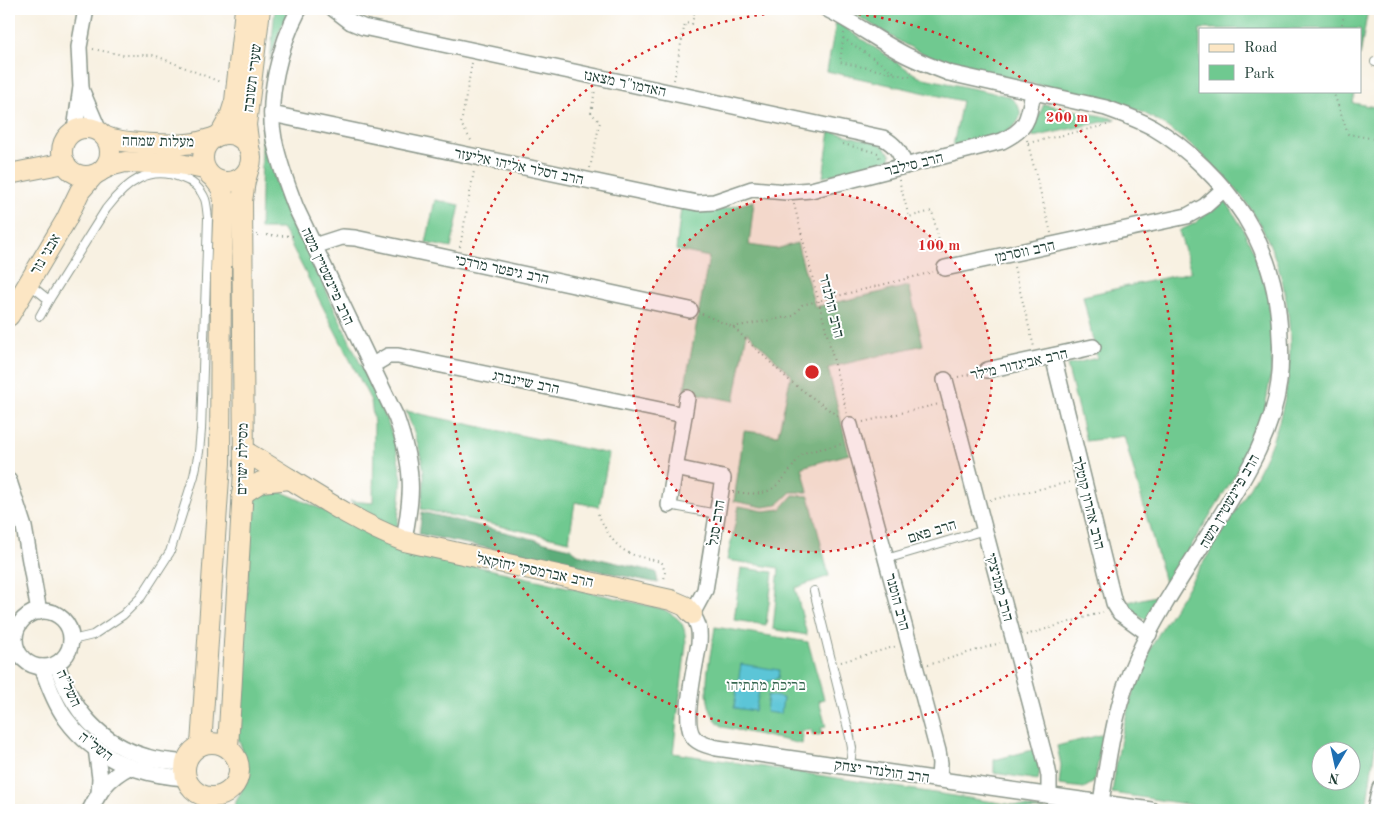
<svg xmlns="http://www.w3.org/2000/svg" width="1389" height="819" font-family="'Old Standard TT','Frank Ruhl Libre',serif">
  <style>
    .green { fill: #6fc990; stroke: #478362; fill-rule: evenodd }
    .forest { fill: #5bad7a; stroke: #3d7557 }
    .water { fill: #5bc5d7; stroke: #3d8186 }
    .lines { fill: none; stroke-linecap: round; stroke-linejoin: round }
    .lane-casing { stroke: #8c978b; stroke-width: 10 }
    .street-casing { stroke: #8c978b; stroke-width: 18 }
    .secondary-casing { stroke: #8c978b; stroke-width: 22 }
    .path { stroke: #8c978b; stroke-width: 2; stroke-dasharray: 1 4; stroke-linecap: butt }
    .lane { stroke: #fff; stroke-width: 8 }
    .street { stroke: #fff; stroke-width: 15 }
    .secondary { stroke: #fce6c4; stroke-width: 20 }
    .ring { fill: none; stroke: #d62828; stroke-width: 2.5; stroke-dasharray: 2.5 5 }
    .labels { text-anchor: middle; stroke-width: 4; stroke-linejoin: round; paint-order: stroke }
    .street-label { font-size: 15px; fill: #1f3d34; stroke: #fff }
    .park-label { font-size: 15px; fill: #376750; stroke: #fff }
    .centre { fill: #d62828; stroke: #fff; stroke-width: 2.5 }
    .ring-label { font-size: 15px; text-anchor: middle; font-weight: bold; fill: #d62828; stroke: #fff; stroke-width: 4; stroke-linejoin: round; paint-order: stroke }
  </style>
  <rect width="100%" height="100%" fill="#fff"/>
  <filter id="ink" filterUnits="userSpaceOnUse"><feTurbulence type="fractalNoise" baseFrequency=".02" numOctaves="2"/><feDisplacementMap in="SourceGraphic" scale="10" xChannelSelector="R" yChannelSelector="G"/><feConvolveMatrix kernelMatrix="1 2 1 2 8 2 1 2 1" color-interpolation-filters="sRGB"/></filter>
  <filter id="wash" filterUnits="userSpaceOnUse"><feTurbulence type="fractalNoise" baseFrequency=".0096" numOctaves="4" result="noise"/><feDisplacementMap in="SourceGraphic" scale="20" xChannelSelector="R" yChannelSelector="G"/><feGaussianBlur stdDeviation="1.12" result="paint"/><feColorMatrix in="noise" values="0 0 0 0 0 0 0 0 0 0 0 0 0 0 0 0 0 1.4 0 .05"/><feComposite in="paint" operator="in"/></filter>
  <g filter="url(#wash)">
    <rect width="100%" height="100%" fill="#f8f1e2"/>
    <g class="green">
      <polygon points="275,9 289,9 278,35 270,61"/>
      <path d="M846 9H1368L1360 56V29H1200V91H1355L1353 103 1380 108V712L1366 810H1226L1112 793C1118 749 1126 706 1143 665 1153 641 1168 618 1182 596 1209 552 1240 509 1263 462 1304 380 1299 271 1242 197 1228 179 1211 163 1194 148 1176 133 1158 119 1137 110 1115 100 1090 96 1066 91 1028 82 989 75 952 65L928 56 904 44ZM1322 752H1352V782H1322Z"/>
      <path d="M836 22 919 77 1008 96C1025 107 1024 122 1006 132 996 138 966 143 953 146L962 101 827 71Z"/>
      <polygon points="1044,104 1116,119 1033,137 1032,131"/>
      <polygon points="263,114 265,139 277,185 387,421 395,442 402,479 397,531 350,501 373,503 374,424 371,401 283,229 260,229"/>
      <polygon points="830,131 881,144 891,154 890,159 823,177"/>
      <polygon points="1225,199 1242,227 1257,258 1268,296 1272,332 1271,374 1263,419 1242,464 1166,586 1124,436 1086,441 1067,365 1097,358 1083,296 1191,272 1179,231 1195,223"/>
      <polygon points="435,200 460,205 451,248 426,243"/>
      <polygon points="754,201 749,245 776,249 797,243 815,307 909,286 923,345 828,368 849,454 802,467 808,492 791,492 777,505 763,507 734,501 744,431 778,435 791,375 747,332 734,401 684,391 709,257 676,250 681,208 712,212"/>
      <path d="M406 411 609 454 599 507 575 502 569 541 421 509C422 498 424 487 424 477 423 454 414 432 406 411Z"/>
      <path d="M269 490 284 493 333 514 406 550 663 609C682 620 685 623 686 645L673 753 1046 810H233C234 803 238 799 241 792 249 768 246 759 237 735L253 502 258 493Z"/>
      <polygon points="793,495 809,496 829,576 795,588 807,635 773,629 779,568 727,560 739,506 764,511 781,509"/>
      <polygon points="741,568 773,572 766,625 734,620"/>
      <polygon points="1160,595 1146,620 1133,613 1128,602"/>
      <path d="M715 627 808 642 824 699 819 701 826 727 821 728 822 734 813 736 811 729 800 732 803 735 802 744 723 727C695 707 711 656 715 627Z"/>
      <polygon points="1104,734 1094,782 1084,788 1059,785 1061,765 1057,746"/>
      <polygon points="1036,749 1040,771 1038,780 994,773 994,760"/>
    </g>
    <polygon class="forest" points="422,512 570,548 578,554 656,572 658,583 419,534"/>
    <g class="water">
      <polygon points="741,664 779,670 778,678 770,680 760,687 755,711 734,708"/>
      <polygon points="768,695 783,698 781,714 766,712"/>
    </g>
  </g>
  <g filter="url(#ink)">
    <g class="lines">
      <defs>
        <g id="lane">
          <polyline points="1375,62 1380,63"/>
          <path d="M29 284 49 300 106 209C126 183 149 164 182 178 192 181 201 189 205 199 207 205 207 212 208 218L201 430 199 452 194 476 170 552 141 597 123 615 93 635 72 640"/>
          <polyline points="40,316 49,300"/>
          <polyline points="669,505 717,514"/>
          <polyline points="886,559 985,530"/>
          <polyline points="814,591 850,737 852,748 850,767"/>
        </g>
        <g id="street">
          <path d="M299 9C280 45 266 98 274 139 279 163 287 185 296 208L396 417C403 437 409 457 410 478 412 499 407 520 404 541"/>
          <path d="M334 9 351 22 363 27 883 138C896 145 900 152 905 166"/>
          <path d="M827 9C853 22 876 39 902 53 917 61 933 67 949 73L1106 108C1122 114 1137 119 1152 127 1187 147 1223 183 1245 217 1267 253 1279 295 1280 337 1281 352 1281 367 1279 382 1273 430 1248 472 1223 512 1194 559 1158 609 1136 659 1115 704 1109 754 1101 802"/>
          <polyline points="81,89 99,131"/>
          <path d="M272 114 682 200 698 203 714 202 752 189 786 192 811 190 1002 141C1028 128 1028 120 1033 92"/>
          <polyline points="75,130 81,87 79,47 86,9"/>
          <polyline points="314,246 342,237 355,238 690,310"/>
          <polyline points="945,268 1187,216 1205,206 1224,189"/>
          <polyline points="1053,356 1114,603 1120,613 1149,634"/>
          <polyline points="371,366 388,356 398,356 684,415"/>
          <polyline points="987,370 1093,347"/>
          <polyline points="945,380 1047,766 1049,776 1049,795"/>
          <polyline points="850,425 938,751 940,763 939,779"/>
          <path d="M675 468 723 478 705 590 692 614C699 624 700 631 699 643 696 663 680 726 695 739 701 745 710 746 717 748L1151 810"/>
          <polyline points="9,481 24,527 39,612"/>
          <polyline points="669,505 687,398"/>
          <circle cx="43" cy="639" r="28"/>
          <path d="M57 664C71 709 100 744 147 757 160 761 173 761 186 763"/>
          <path d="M42 667C48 685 55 704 66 719 95 759 140 775 186 778"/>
          <polyline points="96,748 100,778 99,794"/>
          <path d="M90 810C100 790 108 778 129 767"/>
          <polyline points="1375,810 1380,788"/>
        </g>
        <g id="secondary">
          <circle cx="86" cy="152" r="24"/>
          <circle cx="227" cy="158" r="24"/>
          <polyline points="220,135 230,117 235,101 245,9"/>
          <path d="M104 136C120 144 176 146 194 143 200 142 206 140 213 138"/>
          <polyline points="249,147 246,125 260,9"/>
          <polyline points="102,170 113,165 125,162 180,164 204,169"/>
          <polyline points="9,174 65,163"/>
          <polyline points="9,316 66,220 80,191 94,175"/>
          <path d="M244 451C296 481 347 519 404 541L671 600 685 606 692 614"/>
          <polyline points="242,494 261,482 290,479"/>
          <circle cx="212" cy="770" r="27"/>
          <polyline points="201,745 220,463 221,270 224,201 222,189 216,181"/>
          <polyline points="228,747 244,470 242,201 245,181 248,171"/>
        </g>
      </defs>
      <use href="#lane" class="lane-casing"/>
      <use href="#street" class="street-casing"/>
      <use href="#secondary" class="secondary-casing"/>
      <g class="path">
        <polyline points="1341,29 1345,9"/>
        <polyline points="844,33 840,62 909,77 912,72"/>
        <polyline points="843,38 895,73"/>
        <polyline points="93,49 123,55 154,55 220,82"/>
        <polyline points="472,63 461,124 472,142"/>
        <polyline points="674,80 685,23 692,24 695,9"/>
        <polyline points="1333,91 1348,134 1380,140"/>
        <polyline points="1027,140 1051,233"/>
        <polyline points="1028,143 1111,124"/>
        <polyline points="843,144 878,153 880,159"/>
        <polyline points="590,168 600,122 591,113 595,90"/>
        <polyline points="899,180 909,217 932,211 942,254"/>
        <polyline points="794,204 847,413"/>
        <polyline points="257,235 295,236"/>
        <polyline points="460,247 474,171"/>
        <polyline points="1014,267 1034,347"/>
        <polyline points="702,314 733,327 790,381 839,417"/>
        <polyline points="733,327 793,316 802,305 933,272"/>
        <polyline points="958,377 975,373"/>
        <polyline points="863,422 939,404"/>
        <path d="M733 492C744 493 755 495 765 492 782 487 792 465 803 453L842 444"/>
        <polyline points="990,500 1071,482"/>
        <path d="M598 514C605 528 613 546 629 553 639 558 651 558 662 563L665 572 664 581"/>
        <polyline points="1026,635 1103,612"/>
        <polyline points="841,662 897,646"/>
        <polyline points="928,665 1000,643"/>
      </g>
      <use href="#lane" class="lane"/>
      <use href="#street" class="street"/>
      <use href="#secondary" class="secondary"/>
    </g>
  </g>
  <circle cx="812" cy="372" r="180" fill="#d62828" fill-opacity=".12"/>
  <g class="ring">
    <circle cx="812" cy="372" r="180"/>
    <circle cx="812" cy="372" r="361"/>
  </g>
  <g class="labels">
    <g class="street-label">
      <text transform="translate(252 78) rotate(-83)" y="5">שערי תשובה</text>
      <text transform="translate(625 83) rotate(12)" y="5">האדמו"ר מצאנז</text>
      <text transform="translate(158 141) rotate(1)" y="5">מעלות שמחה</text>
      <text transform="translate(914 164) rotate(-14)" y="5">הרב סילבר</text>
      <text transform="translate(519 166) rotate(12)" y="5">הרב דסלר אליהו אליעזר</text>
      <text transform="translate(1025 251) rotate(-12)" y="5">הרב ווסרמן</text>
      <text transform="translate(45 254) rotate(-59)" y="5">אבני נזר</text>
      <text transform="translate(502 269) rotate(12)" y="5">הרב גיפטר מרדכי</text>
      <text transform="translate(328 276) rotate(65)" y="5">הרב פיינשטיין משה</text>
      <text transform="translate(832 306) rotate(76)" y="5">הרב הולנדר</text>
      <text transform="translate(1019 364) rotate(-13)" y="5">הרב אביגדור מילר</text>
      <text transform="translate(526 382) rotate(12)" y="5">הרב שיינברג</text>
      <text transform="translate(242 459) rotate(-89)" y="5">מסילת ישרים</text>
      <text transform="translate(1229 501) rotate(-60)" y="5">הרב פיינשטיין משה</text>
      <text transform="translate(1089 503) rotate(76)" y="5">הרב אהרון קוטלר</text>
      <text transform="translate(716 523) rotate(-81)" y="5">הרב סגל</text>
      <text transform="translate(932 531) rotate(-17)" y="5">הרב פאם</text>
      <text transform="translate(535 570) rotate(12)" y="5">הרב אברמסקי יחזקאל</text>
      <text transform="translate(1000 587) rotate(75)" y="5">הרב קמניצקי</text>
      <text transform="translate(898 602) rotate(75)" y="5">הרב הוטנר</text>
      <text transform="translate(69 688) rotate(65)" y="5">השל”ה</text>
      <text transform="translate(96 746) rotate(37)" y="5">השל"ה</text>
      <text transform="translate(882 771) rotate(8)" y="5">הרב הולנדר יצחק</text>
    </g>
    <g class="park-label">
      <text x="766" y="690">בריכת מתתיהו</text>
    </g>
  </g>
  <circle cx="812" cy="372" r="8" class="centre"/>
  <g class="ring-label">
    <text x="1067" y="122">200 m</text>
    <text x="939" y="250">100 m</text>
  </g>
  <rect width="1389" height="819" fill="none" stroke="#fff" stroke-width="30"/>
  <rect x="1199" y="28" width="162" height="65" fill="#ffffff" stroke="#a5b1ae"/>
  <rect x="1209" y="44" width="25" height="8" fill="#fce6c4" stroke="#a5b1ae"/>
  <text x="1244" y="52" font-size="15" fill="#1f3d34">Road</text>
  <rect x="1209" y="65" width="25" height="15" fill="#6fc990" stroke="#a5b1ae"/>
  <text x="1244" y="78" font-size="15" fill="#1f3d34">Park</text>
  <g transform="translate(1336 766) rotate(189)"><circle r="24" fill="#ffffff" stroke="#a5b1ae"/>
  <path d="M0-4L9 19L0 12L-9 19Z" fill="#1f6fb2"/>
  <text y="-8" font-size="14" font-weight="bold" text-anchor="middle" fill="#1f3d34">N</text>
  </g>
</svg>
